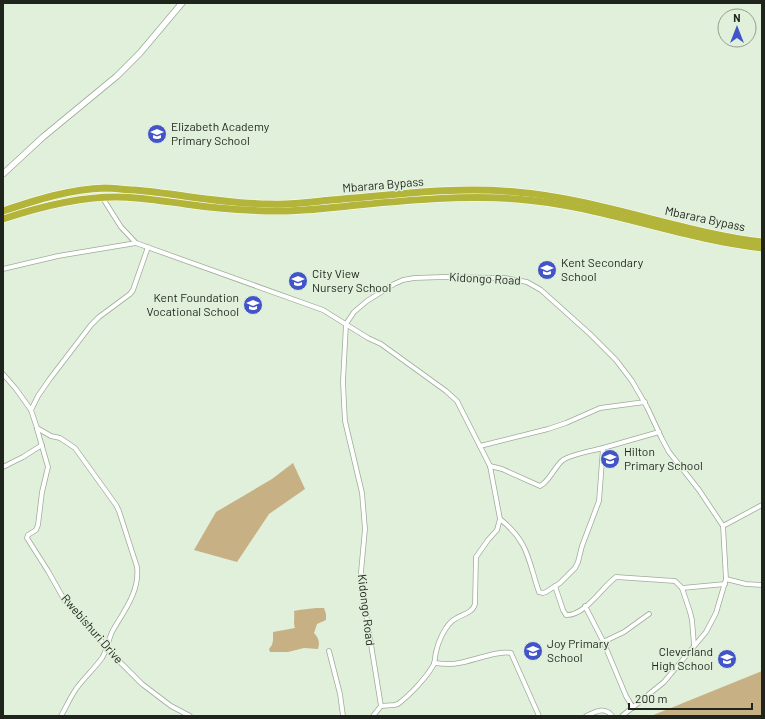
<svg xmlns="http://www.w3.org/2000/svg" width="765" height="719" font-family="Barlow,sans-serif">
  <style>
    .forest { fill: #c7b084 }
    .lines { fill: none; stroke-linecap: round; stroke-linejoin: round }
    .street-casing { stroke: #9eac98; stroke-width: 5.5 }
    .secondary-casing { stroke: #9eac98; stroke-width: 7 }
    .highway-casing { stroke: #fff; stroke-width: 8 }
    .street { stroke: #fff; stroke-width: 4 }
    .secondary { stroke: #fff; stroke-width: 5.5 }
    .highway { stroke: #b3b53a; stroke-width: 7 }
    .labels { text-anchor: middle; stroke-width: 3; stroke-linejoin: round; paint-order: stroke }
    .poi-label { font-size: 12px; fill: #1f241c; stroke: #e0f0db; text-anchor: start }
    .street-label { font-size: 12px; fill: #1f241c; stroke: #e0f0db }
  </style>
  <rect width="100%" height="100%" fill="#e0f0db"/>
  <g class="forest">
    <polygon points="293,463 305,489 269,514 237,562 194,550 216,512 272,479"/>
    <path d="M316 608H324L326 614V620L317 624 314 633C319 639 320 642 318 649L304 648 288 652H270L269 649C274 644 273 639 273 632L295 628C293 623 295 617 294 611L299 610Z"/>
    <polygon points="762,671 762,716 651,716"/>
  </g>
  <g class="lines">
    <defs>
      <g id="street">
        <path d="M102 197 121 227 136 243 323 310 368 338 381 344 446 391 457 401 490 466 500 519 497 530 488 540 476 557 475 604C472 615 459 614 451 622 444 629 438 642 436 652 435 656 435 661 434 664 427 677 410 695 398 704L394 705 381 706"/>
        <polyline points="3,269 58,256 136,243"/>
        <path d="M3 374 16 389 31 410 37 428 51 436 60 438 75 448 116 505 119 511 137 567C140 592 123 612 112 632 108 641 107 650 102 658 94 669 84 678 76 689 70 698 66 707 61 716"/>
        <polyline points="31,410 38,396 49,380 91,325 99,317 130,294 133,290 148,247"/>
        <polyline points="37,429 48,467 42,492 38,525 36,530 28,535 27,538 48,571 65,601 101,640 107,649 142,684 171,706 190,716"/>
        <polyline points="480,446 548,429 566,423 600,408 645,402"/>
        <path d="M490 466 502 469 540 486C550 481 554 467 563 460 572 454 591 451 603 448"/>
        <polyline points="3,467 23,457 42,445"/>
        <path d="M500 519C529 542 528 560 539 592L543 593 546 592 560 583 575 568 578 562 582 546 599 501 603 448 659 432"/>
        <polyline points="723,526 762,505"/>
        <polyline points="726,579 746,584 762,585"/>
        <path d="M555 586 563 610 566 615C585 616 602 587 616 577L675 581 682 588 690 612 692 620 694 645"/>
        <polyline points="682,588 725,584"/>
        <polyline points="585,606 603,641 626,696 633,708"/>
        <polyline points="603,642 624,632 649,614"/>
        <polyline points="329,651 340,694 343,716"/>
        <path d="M434 663C443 664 451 665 459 663 472 661 499 650 511 653L539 716"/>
        <polyline points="381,706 362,589 361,572 365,529 362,493 345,421 344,404 343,381 346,324 354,312 367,301 394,284 403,280 414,278 444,277 505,278 527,282 541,290 590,334 616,360 632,381 647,407 662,439 669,452 699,490 723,526 726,579 716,613 706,632 664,682 622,716"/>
        <polyline points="373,716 381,706"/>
        <path d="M586 716C595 712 605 706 612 716"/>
      </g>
      <polyline id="secondary" points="3,174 43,137 117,76 140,53 182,3"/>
      <g id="highway">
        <path d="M3 211C36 200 70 189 105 188 115 188 125 190 135 190 180 194 225 204 270 204 290 205 311 202 331 200 393 195 455 186 516 192 600 199 679 232 762 242"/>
        <path d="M3 219C39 207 78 197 116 197 139 197 162 201 185 204 212 208 239 210 266 211 297 212 328 208 358 205 411 200 464 195 516 199 600 205 679 239 762 248"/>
      </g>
    </defs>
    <use href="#street" class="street-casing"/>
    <use href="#secondary" class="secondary-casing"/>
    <use href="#highway" class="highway-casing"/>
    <use href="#street" class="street"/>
    <use href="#secondary" class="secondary"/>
    <use href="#highway" class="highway"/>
  </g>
  <defs>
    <symbol id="school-disc" viewBox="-11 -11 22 22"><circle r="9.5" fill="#4354c8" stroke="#e0f0db"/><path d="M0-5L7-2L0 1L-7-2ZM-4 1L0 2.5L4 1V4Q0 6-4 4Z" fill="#fff"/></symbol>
  </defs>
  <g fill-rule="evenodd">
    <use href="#school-disc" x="146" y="123" width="22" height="22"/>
    <use href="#school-disc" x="536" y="259" width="22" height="22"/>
    <use href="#school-disc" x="287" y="270" width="22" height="22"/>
    <use href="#school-disc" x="242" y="294" width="22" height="22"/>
    <use href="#school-disc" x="599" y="448" width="22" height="22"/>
    <use href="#school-disc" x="522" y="640" width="22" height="22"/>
    <use href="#school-disc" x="716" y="648" width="22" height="22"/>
  </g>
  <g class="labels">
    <g class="poi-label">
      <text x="171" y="131">Elizabeth Academy<tspan x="171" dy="14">Primary School</tspan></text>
      <text x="561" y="267">Kent Secondary<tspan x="561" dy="14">School</tspan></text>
      <text x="312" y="278">City View<tspan x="312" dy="14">Nursery School</tspan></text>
      <text x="239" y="302" text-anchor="end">Kent Foundation<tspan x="239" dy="14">Vocational School</tspan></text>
      <text x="624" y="456">Hilton<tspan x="624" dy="14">Primary School</tspan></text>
      <text x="547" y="648">Joy Primary<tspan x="547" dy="14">School</tspan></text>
      <text x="713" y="656" text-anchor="end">Cleverland<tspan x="713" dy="14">High School</tspan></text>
    </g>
    <g class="street-label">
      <text transform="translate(383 185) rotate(-5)" y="4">Mbarara Bypass</text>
      <text transform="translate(705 219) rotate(12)" y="4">Mbarara Bypass</text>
      <text transform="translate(485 279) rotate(3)" y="4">Kidongo Road</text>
      <text transform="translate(366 610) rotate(83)" y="4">Kidongo Road</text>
      <text transform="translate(92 629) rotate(49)" y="4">Rwebishuri Drive</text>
    </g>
  </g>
  <rect width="765" height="719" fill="none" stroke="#1f241c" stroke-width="8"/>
  <g transform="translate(737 28)"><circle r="19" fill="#e0f0db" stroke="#939e8f"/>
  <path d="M0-3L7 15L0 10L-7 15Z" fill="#4354c8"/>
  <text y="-6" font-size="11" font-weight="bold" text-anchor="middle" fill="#1f241c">N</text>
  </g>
  <path d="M629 703v6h123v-6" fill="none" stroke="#1f241c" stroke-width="2"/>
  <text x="635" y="703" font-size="12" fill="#1f241c" stroke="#e0f0db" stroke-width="3" paint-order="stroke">200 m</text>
</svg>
